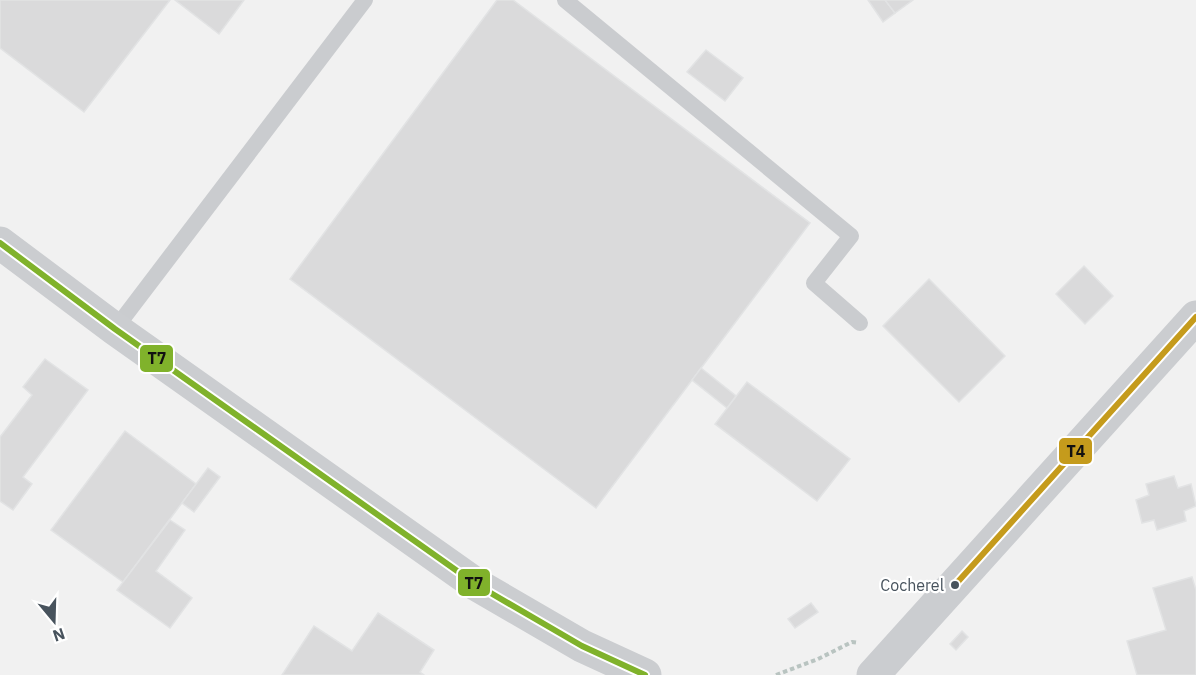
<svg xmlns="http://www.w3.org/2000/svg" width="1196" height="675" font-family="'IBM Plex Sans',sans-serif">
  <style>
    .building { fill: #dadadb; stroke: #e2e3e4; stroke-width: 1.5 }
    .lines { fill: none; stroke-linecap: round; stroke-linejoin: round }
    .path { stroke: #b9c4c1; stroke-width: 4; stroke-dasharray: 4.5 3; stroke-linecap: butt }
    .lane { stroke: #cacccf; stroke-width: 16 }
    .secondary { stroke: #cbcdd0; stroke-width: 33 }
    .bus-1-casing { stroke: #fff; stroke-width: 10 }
    .bus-2-casing { stroke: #fff; stroke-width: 10 }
    .bus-1 { stroke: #80b22b; stroke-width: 6 }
    .bus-2 { stroke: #c59b1c; stroke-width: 6 }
    .bus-dot { fill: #48535d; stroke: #fff; stroke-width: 2 }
    .labels { text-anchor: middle; stroke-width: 4.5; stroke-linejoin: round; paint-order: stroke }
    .bus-label { font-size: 16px; fill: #48535d; stroke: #fff; text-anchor: end }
    .line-badge { stroke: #fff; stroke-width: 2 }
    .pale-badge-label { font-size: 16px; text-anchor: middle; font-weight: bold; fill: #111 }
  </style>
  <rect width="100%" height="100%" fill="#f1f1f1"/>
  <g class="building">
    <polygon points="0,0 170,0 84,112 0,48"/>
    <polygon points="175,0 244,0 219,34"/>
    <polygon points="497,0 513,0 810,223 596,508 290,279"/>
    <polygon points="868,0 885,0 895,13 883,22"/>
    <polygon points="885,0 913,0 895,13"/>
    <polygon points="706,50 743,78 725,101 687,72"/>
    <polygon points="1084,266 1113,296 1085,324 1056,294"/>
    <polygon points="929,279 1005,356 959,402 883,326"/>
    <polygon points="45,359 88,390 23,477 32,484 13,510 0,501 0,437 32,395 23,387"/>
    <polygon points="701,368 736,396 727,408 692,380"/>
    <polygon points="747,382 850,459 817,501 715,424"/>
    <polygon points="125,431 196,484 123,582 51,530"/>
    <polygon points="208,468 220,477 194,512 182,503"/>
    <polygon points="1174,476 1178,488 1191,484 1196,506 1184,511 1186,521 1157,530 1154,520 1142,523 1136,500 1149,495 1146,484"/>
    <polygon points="170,520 185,530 156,571 192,598 170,628 117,590"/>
    <polygon points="1192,577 1196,590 1196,675 1137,675 1127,641 1166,630 1153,588"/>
    <polygon points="811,603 818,612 795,628 788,619"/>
    <polygon points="378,613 434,650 420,672 424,675 282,675 314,626 352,651"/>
    <polygon points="962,631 968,637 956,650 950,644"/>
  </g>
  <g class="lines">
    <polyline class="path" points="776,675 818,659 852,642 859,643"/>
    <g class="lane">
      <polyline points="565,0 851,236 814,283 860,323"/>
      <polyline points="115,329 365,0"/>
    </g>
    <g class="secondary">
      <polyline points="0,243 115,329 477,585 582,646 645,675"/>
      <polyline points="873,675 1196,317"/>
    </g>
    <defs>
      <polyline id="bus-1" points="0,243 115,329 477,585 582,646 645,675"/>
      <polyline id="bus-2" points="955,585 1196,317"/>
    </defs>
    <use href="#bus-1" class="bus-1-casing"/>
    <use href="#bus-2" class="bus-2-casing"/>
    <use href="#bus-1" class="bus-1"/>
    <use href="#bus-2" class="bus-2"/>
  </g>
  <circle class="bus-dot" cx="955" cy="585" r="5"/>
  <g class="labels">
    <g class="bus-label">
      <text x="944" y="591">Cocherel</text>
    </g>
  </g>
  <g class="line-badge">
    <rect x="139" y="344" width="35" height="29" rx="6" fill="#80b22b"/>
    <rect x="1058" y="437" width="35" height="28" rx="6" fill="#c59b1c"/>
    <rect x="457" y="568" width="34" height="29" rx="6" fill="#80b22b"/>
  </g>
  <g class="pale-badge-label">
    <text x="157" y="364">T7</text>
    <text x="1076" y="457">T4</text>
    <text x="474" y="589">T7</text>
  </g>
  <g transform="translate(54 621) rotate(161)" stroke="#ffffff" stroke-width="4.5" paint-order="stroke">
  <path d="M0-4.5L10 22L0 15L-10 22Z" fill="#48535d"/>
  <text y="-9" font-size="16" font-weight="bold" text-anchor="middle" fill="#48535d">N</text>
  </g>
</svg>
